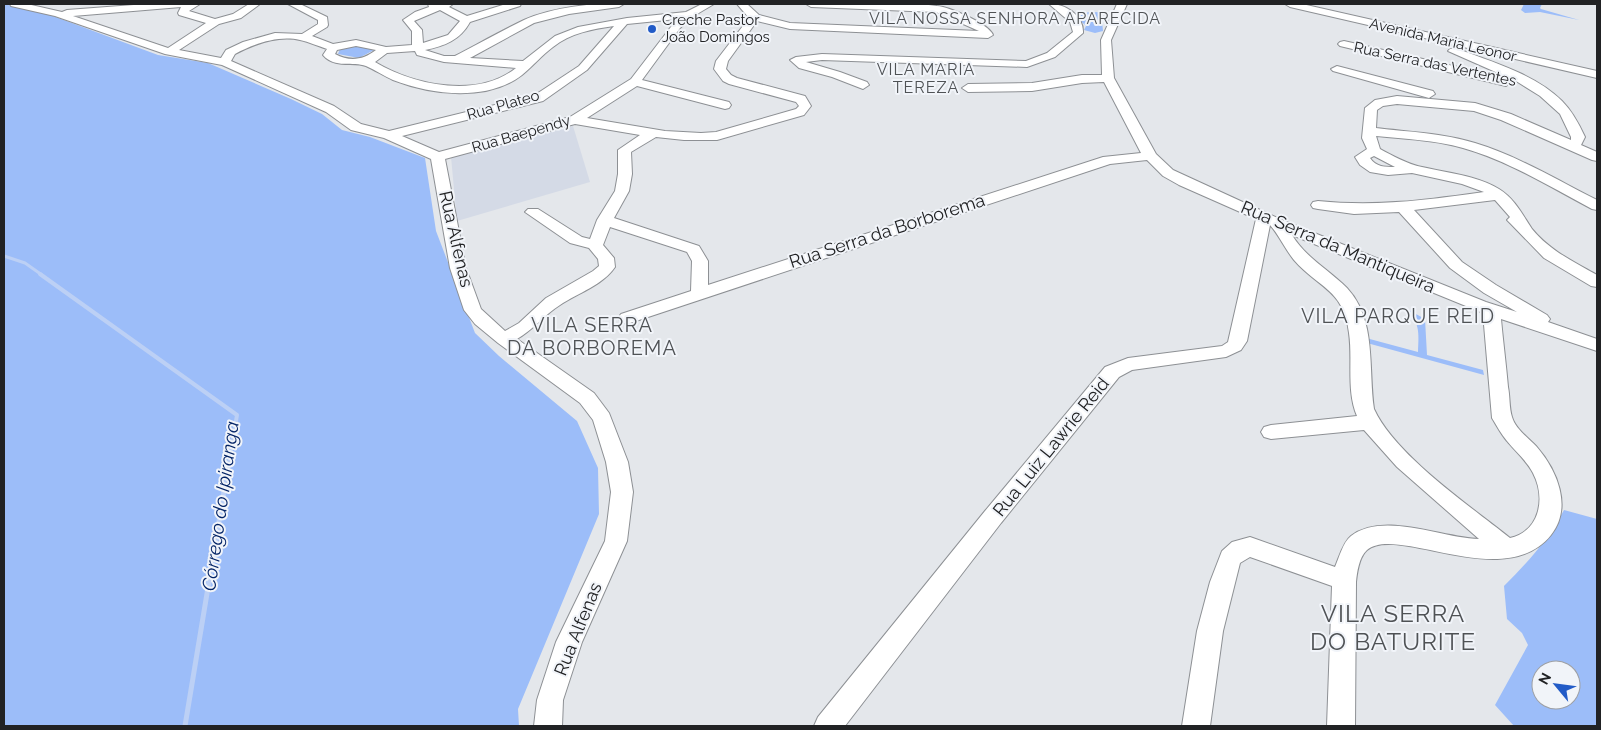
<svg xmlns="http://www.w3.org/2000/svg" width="1601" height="730" font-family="Raleway,sans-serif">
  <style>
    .built { fill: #d4dae6 }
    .green { fill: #9cbdf9; fill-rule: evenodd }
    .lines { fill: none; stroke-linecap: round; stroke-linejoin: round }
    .stream-far2 { stroke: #bcd0f5; stroke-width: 3 }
    .stream-far1 { stroke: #bcd0f5; stroke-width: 4 }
    .stream { stroke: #bcd0f5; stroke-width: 5 }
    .minor-casing { stroke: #8d9094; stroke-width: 2 }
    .minor { fill: #fff; fill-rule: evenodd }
    .poi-dot { fill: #225bc7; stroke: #f1f4f9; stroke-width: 2 }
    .labels { text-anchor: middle; stroke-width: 4; stroke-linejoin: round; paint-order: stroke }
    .far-poi-label { font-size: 15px; fill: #212224; stroke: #f1f4f9; text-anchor: start }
    .far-street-label { font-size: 15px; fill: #212224; stroke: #f1f4f9 }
    .far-quarter-label { font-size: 16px; letter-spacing: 1px; fill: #4f5255; stroke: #f1f4f9 }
    .street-label { font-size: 18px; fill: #212224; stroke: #f1f4f9 }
    .water-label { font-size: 19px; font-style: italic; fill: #032467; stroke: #f1f4f9 }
    .quarter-label { font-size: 20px; letter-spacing: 1px; fill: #4f5255; stroke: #f1f4f9 }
    .near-quarter-label { font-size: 24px; letter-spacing: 1px; fill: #4f5255; stroke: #f1f4f9 }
  </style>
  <rect width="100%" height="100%" fill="#e4e7eb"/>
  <polygon class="built" points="573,126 590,182 457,221 451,157"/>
  <g class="green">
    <polygon points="4,4 53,16 158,55 208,63 291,99 322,114 342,130 370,137 425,158 436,231 475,333 499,356 577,421 598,468 599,514 518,709 519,726 4,726"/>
    <polygon points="1524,4 1542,4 1540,8 1541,9 1579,20 1540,12 1525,13 1521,10"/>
    <polygon points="1101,12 1103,31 1095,33 1084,30 1086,26 1072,13"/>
    <polygon points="352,45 376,49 359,58 338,54 340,49"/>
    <path d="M1405 308 1425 319 1427 355 1483 370 1484 375 1367 343 1366 338 1418 352C1419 332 1420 322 1405 308Z"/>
    <path d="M1564 510 1597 519V726H1514L1495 705 1528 645 1522 633 1507 619 1504 586C1528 562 1548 540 1564 510ZM1541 670H1571V700H1541Z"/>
  </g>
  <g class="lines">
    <polyline class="stream-far2" points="4,256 25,263 42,275"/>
    <polyline class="stream-far1" points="40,274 237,415 227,474"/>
    <polyline class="stream" points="185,726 227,473"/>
    <defs>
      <g id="minor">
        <path d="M10 4H27L62 12 67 10 147 4H200L189 11 215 19 233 14 249 4H260L241 18 219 24 179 50 221 58 226 50 243 42 275 33 302 34 318 24V20L288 4H300L327 17 328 25 327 27 312 36 333 44 356 40 386 47 412 45V31L403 20 415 12 429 7 428 4H453L449 7 467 16 506 4H521L520 6 470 22C460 40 445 46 425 50L444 56H455C478 44 501 31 524 20 550 8 597 2 624 4L619 7 569 14 534 23 470 58 523 61 555 36 578 27 627 18 686 12 702 4H714L692 17 680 28 642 80 729 102 731 105 729 108 725 109 637 86 587 118 665 131 701 133 716 132 796 109 799 106 796 102 729 84 723 81 714 69 716 61 749 18 737 4H747L759 15 790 23 979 31 936 12 811 7 806 4C844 1 899 1 937 6 950 7 989 24 993 35L988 38 790 29 757 21 728 61 726 69 731 75 737 78 805 96 811 106 804 115 717 140H684L656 137 631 152 632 174 629 191 614 218 699 246 708 261V285L1103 157 1141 153 1104 82 1082 83 1032 91 968 92 962 88 968 84 1032 83 1082 75H1102L1101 40 1117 4H1127L1111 40 1114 78 1156 154 1173 170 1282 220 1486 302 1517 312 1484 293 1450 268 1399 212 1354 214 1318 209 1313 208 1311 205 1313 202 1318 201C1377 207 1426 200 1484 192L1462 184 1412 173 1388 175 1370 172 1360 165 1355 157 1367 149 1362 138 1365 108 1375 100 1397 96 1475 103 1511 114 1571 140V137L1560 114 1540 96 1516 81 1448 51 1450 49H1458C1492 62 1535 74 1562 101 1572 111 1579 124 1585 137L1581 145 1597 152V161L1592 160 1501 120 1474 111 1397 104 1383 106 1377 110 1376 128C1409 132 1443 133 1475 143 1518 156 1557 180 1597 200V210L1592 209C1550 187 1509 161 1463 148 1435 140 1405 139 1376 136L1380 149C1393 156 1407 164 1422 167 1447 173 1476 175 1499 189 1515 199 1522 214 1532 229 1549 250 1574 262 1597 275V287L1591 286 1544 258 1510 223 1507 220 1510 217 1495 200 1414 210 1462 262 1496 285 1547 315 1550 319 1548 322 1597 339V351L1501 319C1503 341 1506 364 1508 387 1510 396 1509 408 1512 417 1515 428 1528 438 1536 446 1557 470 1573 507 1551 535 1505 593 1396 524 1367 550 1359 557 1357 572 1356 582L1355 726H1327L1332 586 1250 557 1240 563 1223 631 1210 726H1182L1197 631 1210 582 1222 551 1232 542 1250 537 1335 567C1339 558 1343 542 1351 536 1383 511 1442 538 1479 539L1397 467 1364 430 1271 439 1264 437 1261 432 1264 427 1271 425 1357 416C1346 391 1353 359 1349 333 1344 289 1318 288 1294 260 1285 249 1279 235 1270 225L1247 341 1241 350 1226 357 1132 370 1119 377 1001 523 845 726H814L818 717 985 511 1105 367 1128 358 1222 346 1228 342 1256 219 1179 185 1163 176 1147 160 1110 164 627 324 621 322 618 318 621 314 691 291 692 261 687 252 610 227 603 245 614 258 615 267C603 285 578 293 560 305 544 315 533 330 517 339L594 393 609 413 628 462 633 492 627 541 582 642 563 700 562 726H534L537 700 556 642 605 541 611 492 606 462 593 420 580 403 498 343 475 324 464 310 450 268 431 159 384 138 351 130 326 112 222 65 165 54 55 16 11 6ZM181 7 178 13 179 15 206 23 168 48 73 16ZM440 10 460 21 448 35 423 43 422 30 414 21ZM677 19 631 79 570 117 439 152 402 136 543 101 587 70 627 24ZM614 26 579 66 535 95 389 131 361 124 334 106 231 61 235 54C254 44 278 35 300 40 309 42 318 46 327 49L323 55C335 69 353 61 366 66 375 70 384 76 393 80 432 95 487 102 522 75 533 66 542 55 553 47 570 33 593 29 614 26ZM356 46 376 50C363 60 350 62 335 54L337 50ZM415 51 417 55 444 62 516 68C477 99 414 85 375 62L387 53ZM575 124 640 135 618 150V174L615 191 597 220 590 239 582 237 538 209H528L525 212 570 243 589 248 598 259 599 266 593 271 546 298 519 323 505 331 481 309 466 268 445 159ZM1374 156 1395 167C1385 167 1376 167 1370 158ZM1292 235 1483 313 1492 418C1497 426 1501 434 1507 441 1515 451 1527 461 1533 473 1546 498 1540 531 1510 538 1470 506 1395 455 1374 409 1368 369 1377 320 1347 288 1328 269 1306 258 1292 235Z"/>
        <path d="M1049 4C1064 3 1084 15 1083 33L1055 57 1027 67 822 60 806 62 840 72 867 82 869 85 863 89 832 77 799 68 790 60 796 57 822 54 1026 61 1047 53 1073 32 1070 22Z"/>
        <polygon points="1285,4 1302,4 1597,71 1597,78 1290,7"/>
        <polygon points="1344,41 1506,78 1512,82 1506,86 1340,46 1338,44 1340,42"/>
        <polygon points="1337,66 1433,91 1435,94 1429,98 1333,71 1331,69"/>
      </g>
    </defs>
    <use href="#minor" class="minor-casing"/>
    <use href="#minor" class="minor"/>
  </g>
  <circle class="poi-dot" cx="652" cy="29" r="5"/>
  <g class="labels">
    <g class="far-poi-label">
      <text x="662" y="25">Creche Pastor<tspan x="662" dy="17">João Domingos</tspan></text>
    </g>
    <g class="far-street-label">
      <text transform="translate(1443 40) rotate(13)" y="5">Avenida Maria Leonor</text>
      <text transform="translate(1435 64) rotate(12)" y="5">Rua Serra das Vertentes</text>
      <text transform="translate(503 105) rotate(-16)" y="5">Rua Plateo</text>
      <text transform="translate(521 134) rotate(-16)" y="5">Rua Baependy</text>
    </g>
    <g class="far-quarter-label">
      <text x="1015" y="24">VILA NOSSA SENHORA APARECIDA</text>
      <text x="926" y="75">VILA MARIA<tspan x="926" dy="18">TEREZA</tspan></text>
    </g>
    <g class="street-label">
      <text transform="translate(887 231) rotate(-18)" y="6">Rua Serra da Borborema</text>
      <text transform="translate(456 239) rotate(77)" y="6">Rua Alfenas</text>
      <text transform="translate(1338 247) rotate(23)" y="6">Rua Serra da Mantiqueira</text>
      <text transform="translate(1051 447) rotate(-51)" y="6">Rua Luiz Lawrie Reid</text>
      <text transform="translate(578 629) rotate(-68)" y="6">Rua Alfenas</text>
    </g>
    <g class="water-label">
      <text transform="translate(220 506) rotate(-82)" y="7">Córrego do Ipiranga</text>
    </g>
    <g class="quarter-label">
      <text x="1398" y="323">VILA PARQUE REID</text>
      <text x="592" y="332">VILA SERRA<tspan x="592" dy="23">DA BORBOREMA</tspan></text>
    </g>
    <g class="near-quarter-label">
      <text x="1393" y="622">VILA SERRA<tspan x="1393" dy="28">DO BATURITE</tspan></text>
    </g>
  </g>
  <rect width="1601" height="730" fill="none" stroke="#212224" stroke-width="10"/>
  <g transform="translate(1556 685) rotate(299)"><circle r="24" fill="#f1f4f9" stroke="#9ea0a4"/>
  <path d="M0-4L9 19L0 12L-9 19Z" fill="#225bc7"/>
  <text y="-8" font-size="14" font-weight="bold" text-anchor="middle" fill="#212224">N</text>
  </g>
</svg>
